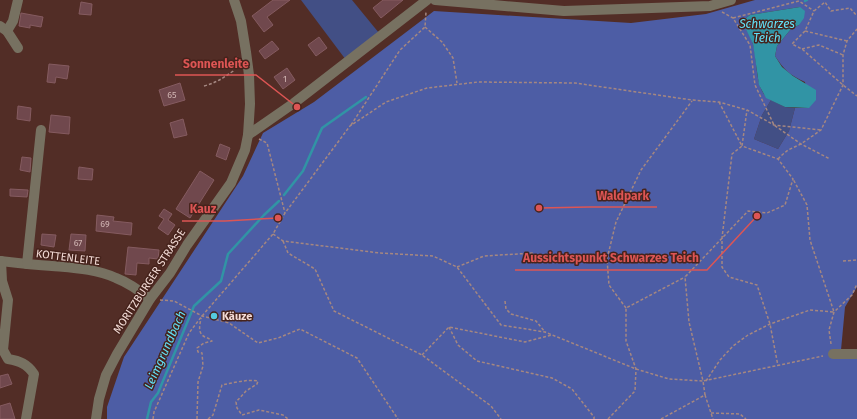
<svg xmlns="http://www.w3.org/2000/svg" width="857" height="419" font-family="'Fira Sans',sans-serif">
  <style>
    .green { fill: #424f85 }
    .forest { fill: #4d5da5; fill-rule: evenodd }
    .water { fill: #3194a5 }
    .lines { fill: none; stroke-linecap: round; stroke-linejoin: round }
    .stream { stroke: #3194a5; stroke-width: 2.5 }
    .building { fill: #70484d; stroke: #855b60 }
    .path { stroke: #a58781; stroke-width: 1.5; stroke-dasharray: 3 2; stroke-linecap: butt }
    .minor { stroke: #777161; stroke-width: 10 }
    .poi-dot { fill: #55cadf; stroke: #46231c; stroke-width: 1.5 }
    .labels { text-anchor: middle; stroke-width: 3; stroke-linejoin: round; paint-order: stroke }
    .number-label { font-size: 9px; fill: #d2b6b4 }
    .street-label { font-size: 11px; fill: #f3dbd6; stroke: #46231c }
    .poi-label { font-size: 11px; font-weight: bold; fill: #f3dbd6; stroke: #46231c; text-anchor: start }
    .water-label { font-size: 12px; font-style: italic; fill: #62e2f9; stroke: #46231c }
    .leader { fill: none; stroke: #dd5554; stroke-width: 1.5 }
    .callout-dot { fill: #dd5554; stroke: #46231c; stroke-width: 1.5 }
    .callout-label { font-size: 12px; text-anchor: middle; font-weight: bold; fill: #dd5554; stroke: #46231c; stroke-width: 3; stroke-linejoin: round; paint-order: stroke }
  </style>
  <rect width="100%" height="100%" fill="#522d26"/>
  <g class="green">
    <polygon points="301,0 352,0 379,33 346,60"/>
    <polygon points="771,100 785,107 795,108 789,131 778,149 754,139 762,115"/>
  </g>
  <path class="forest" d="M755 0H857V287L845 307 841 350 857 351V419H107V407L124 357 243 176 263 133 314 102 434 11 631 23 706 14ZM800 7 799 25 791 29 777 46 775 56C784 70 790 75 805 82L809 108H795L789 131 778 149 754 139 762 115 771 100C754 92 758 60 753 44 751 37 746 29 742 21L750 15Z"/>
  <polygon class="water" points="800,7 805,11 804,18 799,25 791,29 777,46 775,56 782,67 793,76 816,90 816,100 809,108 785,107 766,98 759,85 753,44 742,21 750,15"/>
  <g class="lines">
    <g class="stream">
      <polyline points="805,1 807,0"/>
      <polyline points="284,195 303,171 322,128 366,97"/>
      <polyline points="147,419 151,402 158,393 194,306 221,281 228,254 264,215 279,201"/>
    </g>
  </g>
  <g class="building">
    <polygon points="273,0 290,0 267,17 273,25 264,32 252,16"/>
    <polygon points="383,0 403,0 381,18 373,8"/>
    <polygon points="81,2 92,4 91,15 79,14"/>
    <polygon points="21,13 43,17 41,27 30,25 30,28 19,26"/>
    <polygon points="319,37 327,48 316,56 308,45"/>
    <polygon points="272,41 279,49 265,59 259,51"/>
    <polygon points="49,64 69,66 67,79 56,77 55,83 47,82"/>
    <polygon points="287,68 295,80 283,89 274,77"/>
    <polygon points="180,83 185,100 164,106 159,90"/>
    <polygon points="18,106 31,108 30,121 17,119"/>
    <polygon points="51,115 70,117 69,134 49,132"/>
    <polygon points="183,119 187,135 174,138 170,123"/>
    <polygon points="220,144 230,148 226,160 216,156"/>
    <polygon points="22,157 31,158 30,172 20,170"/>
    <polygon points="79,167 93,169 92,180 78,179"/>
    <polygon points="200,171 214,180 190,218 176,209"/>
    <polygon points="10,189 28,190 27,197 10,196"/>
    <polygon points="164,209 172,214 168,220 175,225 168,235 158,228 164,219 159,216"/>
    <polygon points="97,215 114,217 113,221 132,223 131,235 96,231"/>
    <polygon points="42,234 56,235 54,247 41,245"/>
    <polygon points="71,234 86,235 85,251 69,250"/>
    <polygon points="128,247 159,250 158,259 149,258 149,264 137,263 136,275 125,274"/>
    <polygon points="8,374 12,384 0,388 0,376"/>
    <polygon points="10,403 15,419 0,419 0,406"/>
  </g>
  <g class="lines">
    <g class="path">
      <polyline points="722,12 733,18 750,45 755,85 774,125 801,144 830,159"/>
      <polyline points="733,18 799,1 814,11"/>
      <polyline points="425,27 442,42 453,58 457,83"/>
      <polyline points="805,31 792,44 802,49 843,85 857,96"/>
      <polyline points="847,41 805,31 814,11 825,2 831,11 850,8 857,16"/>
      <polyline points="802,49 819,45 843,55"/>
      <path d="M204 86C215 83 224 78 233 71L237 56"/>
      <polyline points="719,102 742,146 732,154 722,238 722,267 729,277 757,285 770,324 778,366"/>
      <polyline points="351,125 400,50 425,27 426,12"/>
      <polyline points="259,139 267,143 285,213"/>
      <polyline points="778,159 782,155 788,150 801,144 821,130 843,85 843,55 847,41 857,29"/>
      <polyline points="273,234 283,241 380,253 433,256 457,267 501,325 545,332 636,369 669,379 703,381 689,322 685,277 748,211 767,213 785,205 793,179 778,159 742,146 747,110"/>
      <polyline points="283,241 288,253 315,269 334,311 422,355 491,406 501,419"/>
      <polyline points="843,261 857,260"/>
      <polyline points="457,267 484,256 534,253"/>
      <polyline points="160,300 174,301 202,316 229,323 258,343 278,338 300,329 357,358 398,419"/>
      <polyline points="505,301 506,309 511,314 536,321 545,332"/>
      <polyline points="626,308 609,285 607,259 616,222 641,170 692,101"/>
      <polyline points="449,327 458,345 477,361 552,378 572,389 594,417 594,419"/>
      <polyline points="831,344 829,330 834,312 852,295 857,284"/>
      <polyline points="422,355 449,327 525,342 552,335"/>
      <polyline points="706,381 720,360 733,346 748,335 770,324 810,310 834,312 810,240 807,205 793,179"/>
      <polyline points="705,395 703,381 823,356"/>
      <polyline points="711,413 740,414 746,419"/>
      <polyline points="153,419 154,412 189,333 202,316 273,234 285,213 350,126 386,102 427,88 478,82 575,83 692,100 719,102 747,110 774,125 821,130"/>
      <path d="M197 419 198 382 203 366 202 353 198 352 197 348 204 343 212 341C210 339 208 338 205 337 197 333 200 325 201 318"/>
      <path d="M208 419 213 415 222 385C233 383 246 379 258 381L257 384 246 391 236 402 237 408 242 415 259 410 283 415 288 419"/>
      <polyline points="608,419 635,391 636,369 626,341 626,308 685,277"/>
      <polyline points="661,419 705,395 713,419"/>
    </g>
    <g class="minor">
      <polyline points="435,0 564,11 710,6 731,0"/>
      <polyline points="0,26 7,31 18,48"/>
      <polyline points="7,31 13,21 18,0"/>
      <polyline points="248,135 294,103 427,0"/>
      <path d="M0 261C17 263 35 265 52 266 74 268 96 269 116 278 129 283 140 291 150 299"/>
      <path d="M1 261 2 281 8 300 3 350 8 359C20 361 27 364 34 374L26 419"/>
      <polyline points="27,264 41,130"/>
      <polyline points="833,354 857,354"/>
      <polyline points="96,419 99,399 106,375 117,354 150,299 170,273 187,245 231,183 245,150 248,135 250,104 249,75 246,52 241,21 234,0"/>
    </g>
  </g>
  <circle class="poi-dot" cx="214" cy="316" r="4"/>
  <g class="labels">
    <g class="number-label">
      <text x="285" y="82">1</text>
      <text x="172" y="98">65</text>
      <text x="105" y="227">69</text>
      <text x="78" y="246">67</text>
    </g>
    <g class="street-label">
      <text transform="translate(68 257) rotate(7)" y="4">KOTTENLEITE</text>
      <text transform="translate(149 281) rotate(-57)" y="4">MORITZBURGER STRASSE</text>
    </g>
    <g class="poi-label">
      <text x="222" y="320">Käuze</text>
    </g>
    <g class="water-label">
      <text x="767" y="28">Schwarzes<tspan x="767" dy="14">Teich</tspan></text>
      <text transform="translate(165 350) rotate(-66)" y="4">Leimgrundbach</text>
    </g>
  </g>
  <path class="leader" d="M297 107L256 75H175M539 208L589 207H657M278 218L225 221H182M757 216L707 270H515"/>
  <g class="callout-dot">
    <circle cx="297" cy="107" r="4"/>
    <circle cx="539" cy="208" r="4"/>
    <circle cx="278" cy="218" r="4"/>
    <circle cx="757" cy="216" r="4"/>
  </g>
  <g class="callout-label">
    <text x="216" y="68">Sonnenleite</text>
    <text x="623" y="200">Waldpark</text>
    <text x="203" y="213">Kauz</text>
    <text x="611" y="262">Aussichtspunkt Schwarzes Teich</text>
  </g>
</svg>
